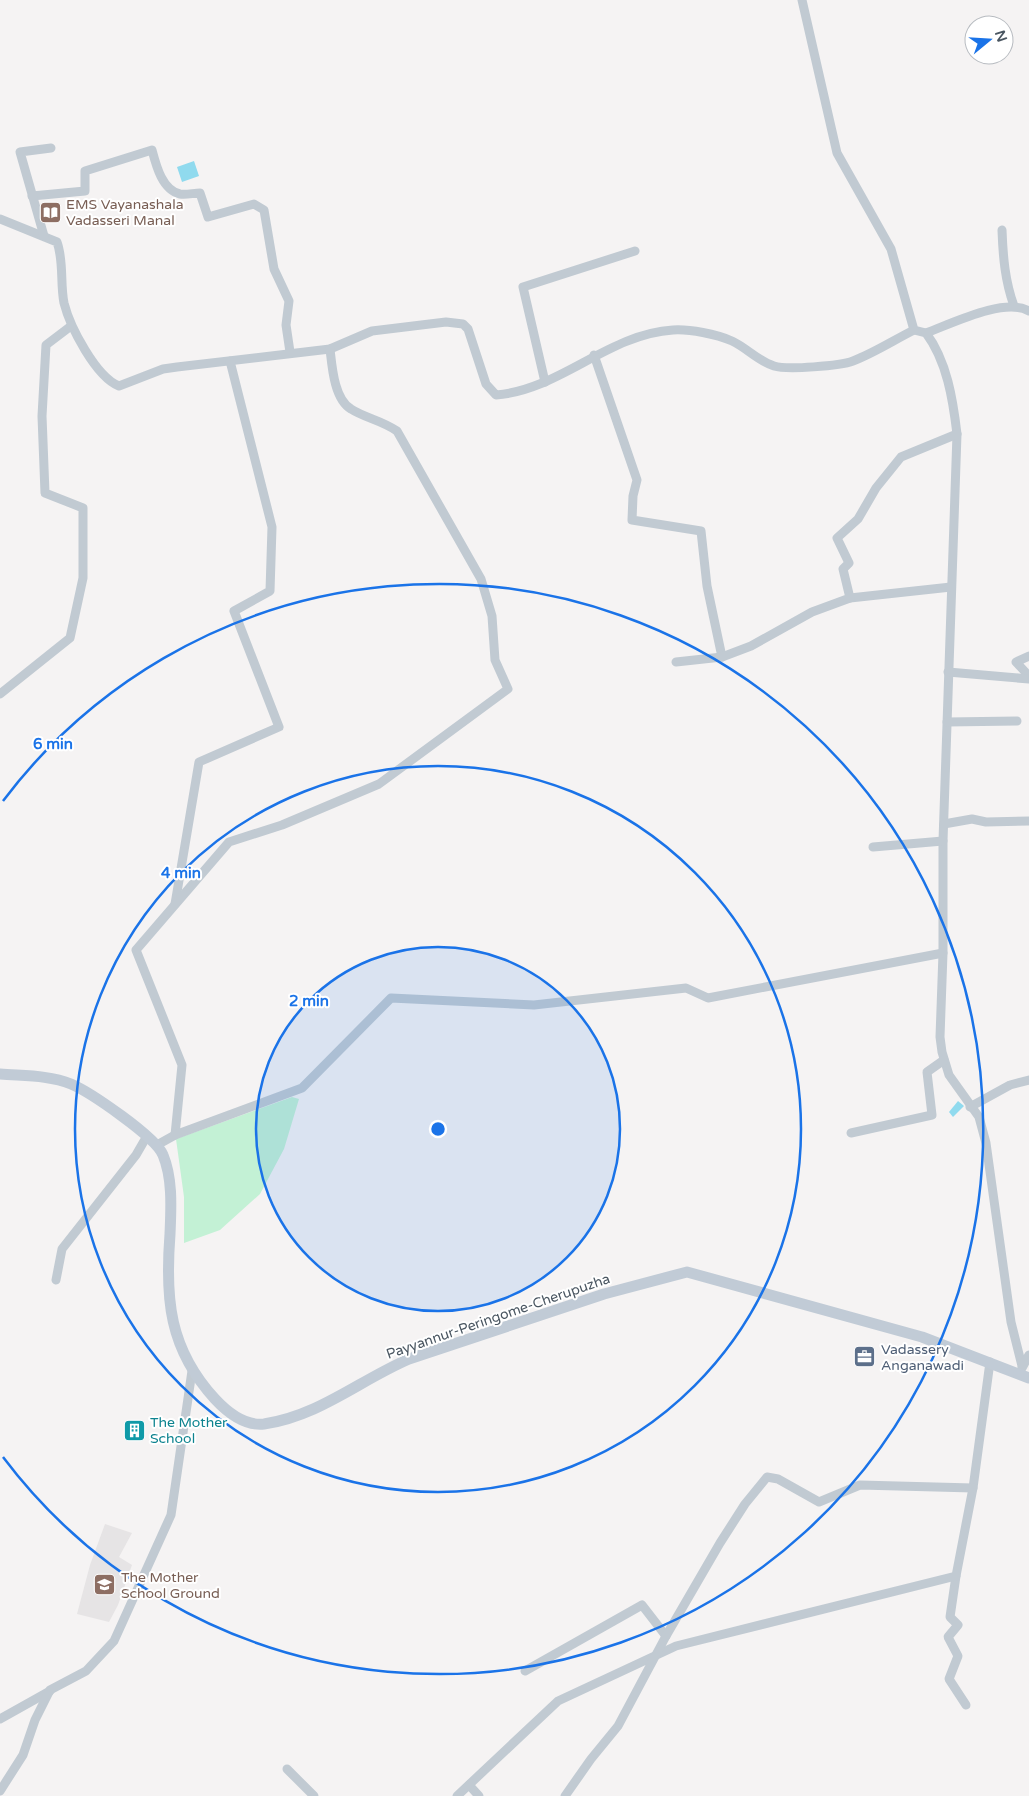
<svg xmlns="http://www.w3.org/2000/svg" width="1029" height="1796" font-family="'Varela Round',sans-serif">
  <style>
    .education { fill: #e6e4e5 }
    .green { fill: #c3f1d5 }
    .water { fill: #90daee }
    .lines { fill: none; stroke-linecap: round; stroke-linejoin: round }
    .street { stroke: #c1cad2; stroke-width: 9 }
    .secondary { stroke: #c1cbd6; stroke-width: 11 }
    .ring { fill: none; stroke: #1a73e8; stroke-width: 2.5 }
    .labels { text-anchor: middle; stroke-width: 4; stroke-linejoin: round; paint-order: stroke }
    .education-label { font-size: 14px; fill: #785e54; stroke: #fff; text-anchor: start }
    .street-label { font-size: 14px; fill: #4a5661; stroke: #fff }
    .service-label { font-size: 14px; fill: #4e5e75; stroke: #fff; text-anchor: start }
    .culture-label { font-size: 14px; fill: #0d838f; stroke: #fff; text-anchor: start }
    .centre { fill: #1a73e8; stroke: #fff; stroke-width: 2.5 }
    .ring-label { font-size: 15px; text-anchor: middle; font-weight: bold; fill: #1a73e8; stroke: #fff; stroke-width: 4; stroke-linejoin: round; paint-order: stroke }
  </style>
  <rect width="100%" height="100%" fill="#f5f3f3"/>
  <polygon class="education" points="105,1524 132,1533 119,1557 132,1565 118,1605 109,1622 77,1614 90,1565"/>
  <polygon class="green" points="292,1097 299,1099 284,1149 260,1194 220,1230 184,1243 184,1197 176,1139"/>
  <g class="water">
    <polygon points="194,161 199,176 182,182 177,167"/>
    <polygon points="958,1101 964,1106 953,1117 949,1112"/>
  </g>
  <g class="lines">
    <g class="street">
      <path d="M802 0 837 153 891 249 914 330 926 333C947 361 953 400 957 434L943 841V953L940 1037 942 1052 949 1075 979 1117 986 1143 1011 1322 1022 1366"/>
      <path d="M32 196 85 191V171L152 150C156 165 162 190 180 194 186 195 194 193 200 193L208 217 254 204 264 210 274 269 289 301 286 325 290 352"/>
      <path d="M0 219 57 242C64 261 60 283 64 303 70 327 96 377 119 386L163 369 177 367 330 349 372 331 446 322 463 324 468 329 486 384 496 395C560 390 608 334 673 330 690 329 716 334 732 341 747 348 758 361 774 366 787 370 840 366 853 361 874 353 894 340 914 330"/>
      <path d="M1002 230C1003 257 1005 281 1014 306"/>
      <polyline points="44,236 20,152 51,148"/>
      <path d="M926 333C951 324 1004 297 1029 311"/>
      <polyline points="594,355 637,480 633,496 632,520 701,531 707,586 722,657"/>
      <polyline points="545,382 523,287 635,251"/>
      <polyline points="850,598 951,587"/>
      <polyline points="1029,656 1016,662 1029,676"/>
      <polyline points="676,662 722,657 751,646 812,612 850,598 843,569 849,563 837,538 858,519 876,488 901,457 957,434"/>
      <polyline points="948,672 1029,679"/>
      <polyline points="0,694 70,638 83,578 83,508 45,493 42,416 46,345 71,326"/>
      <polyline points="947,722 1017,721"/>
      <polyline points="944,824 972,819 986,822 1029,821"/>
      <polyline points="873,847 943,841"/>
      <polyline points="175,904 199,762 279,727 234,611 270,591 272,527 230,361"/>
      <polyline points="970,1107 1010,1085 1029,1080"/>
      <polyline points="851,1133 932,1115 927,1072 944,1060"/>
      <path d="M175 1135 182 1065 136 950 229 842 282 825 379 784 508 689 495 660 492 616 481 579 397 431C381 420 365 418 351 409 334 399 332 366 330 349"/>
      <polyline points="157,1145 175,1135 302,1088 391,998 534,1005 686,988 708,998 943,953"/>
      <polyline points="56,1280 62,1249 136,1155 147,1136"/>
      <polyline points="1022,1368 1029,1355"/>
      <polyline points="956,1576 950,1617 958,1625 948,1637 958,1656 949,1679 966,1705"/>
      <polyline points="525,1671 642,1605 666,1636"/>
      <polyline points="0,1719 50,1691"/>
      <polyline points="287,1769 314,1796"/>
      <polyline points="469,1785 479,1796"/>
      <polyline points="0,1791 23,1755 35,1720 50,1690 86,1671 114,1641 171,1515 192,1371"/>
      <polyline points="457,1796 558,1701 676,1646 956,1576 973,1488 990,1362"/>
      <polyline points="565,1796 591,1759 618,1726 666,1636 720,1543 745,1504 767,1477 778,1479 819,1502 860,1485 973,1488"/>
    </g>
    <path class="secondary" d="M0 1074C23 1076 49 1075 71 1084 90 1092 156 1137 163 1155 173 1179 171 1209 170 1234 165 1299 169 1349 215 1399 228 1413 245 1426 264 1424 319 1416 360 1380 409 1359L604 1294 687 1272 922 1337 1029 1378"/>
  </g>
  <circle cx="438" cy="1129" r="182" fill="#1a73e8" fill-opacity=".12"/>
  <g class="ring">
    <circle cx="438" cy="1129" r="182"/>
    <circle cx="438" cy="1129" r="363"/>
    <path d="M3 801A545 545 0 1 1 3 1457"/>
  </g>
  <defs>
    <symbol id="library-square" viewBox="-11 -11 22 22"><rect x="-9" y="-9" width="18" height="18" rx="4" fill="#8d6e63" stroke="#fff"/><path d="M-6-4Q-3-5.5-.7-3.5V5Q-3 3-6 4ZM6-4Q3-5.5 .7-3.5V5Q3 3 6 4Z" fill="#fff"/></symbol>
    <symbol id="office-square" viewBox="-11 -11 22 22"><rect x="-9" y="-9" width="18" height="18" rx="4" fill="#5c6f8a" stroke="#fff"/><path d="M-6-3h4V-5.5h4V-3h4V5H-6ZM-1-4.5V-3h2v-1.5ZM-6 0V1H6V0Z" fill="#fff"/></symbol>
    <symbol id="building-square" viewBox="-11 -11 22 22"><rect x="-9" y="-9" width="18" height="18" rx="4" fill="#0f9aa8" stroke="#fff"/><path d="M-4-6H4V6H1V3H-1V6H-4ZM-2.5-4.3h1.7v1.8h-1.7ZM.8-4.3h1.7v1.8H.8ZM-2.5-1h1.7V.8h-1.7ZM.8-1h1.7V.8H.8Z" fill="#fff"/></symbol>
    <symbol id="school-square" viewBox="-11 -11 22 22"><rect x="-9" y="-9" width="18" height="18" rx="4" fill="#8d6e63" stroke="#fff"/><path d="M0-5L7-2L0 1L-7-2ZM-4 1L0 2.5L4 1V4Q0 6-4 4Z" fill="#fff"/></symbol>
  </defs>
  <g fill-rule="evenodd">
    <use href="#library-square" x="38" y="200" width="25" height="25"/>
    <use href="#office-square" x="852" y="1344" width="25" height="25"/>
    <use href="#building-square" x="122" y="1418" width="25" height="25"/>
    <use href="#school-square" x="92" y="1572" width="25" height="25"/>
  </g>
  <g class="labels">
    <g class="education-label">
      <text x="66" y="209">EMS Vayanashala<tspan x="66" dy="16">Vadasseri Manal</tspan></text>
      <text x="121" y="1582">The Mother<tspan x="121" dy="16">School Ground</tspan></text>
    </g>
    <g class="street-label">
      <text transform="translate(498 1316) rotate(-19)" y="5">Payyannur-Peringome-Cherupuzha</text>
    </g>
    <g class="service-label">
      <text x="881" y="1354">Vadassery<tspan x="881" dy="16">Anganawadi</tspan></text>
    </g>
    <g class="culture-label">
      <text x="150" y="1427">The Mother<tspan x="150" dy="16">School</tspan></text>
    </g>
  </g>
  <circle cx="438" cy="1129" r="8" class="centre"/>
  <g class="ring-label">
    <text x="53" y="749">6 min</text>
    <text x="181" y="878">4 min</text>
    <text x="309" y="1006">2 min</text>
  </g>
  <g transform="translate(989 40) rotate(72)"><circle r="24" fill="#ffffff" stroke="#b7bbc0"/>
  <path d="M0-4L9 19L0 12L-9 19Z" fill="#1a73e8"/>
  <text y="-8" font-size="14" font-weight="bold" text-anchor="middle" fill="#4a5661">N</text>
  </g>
</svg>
